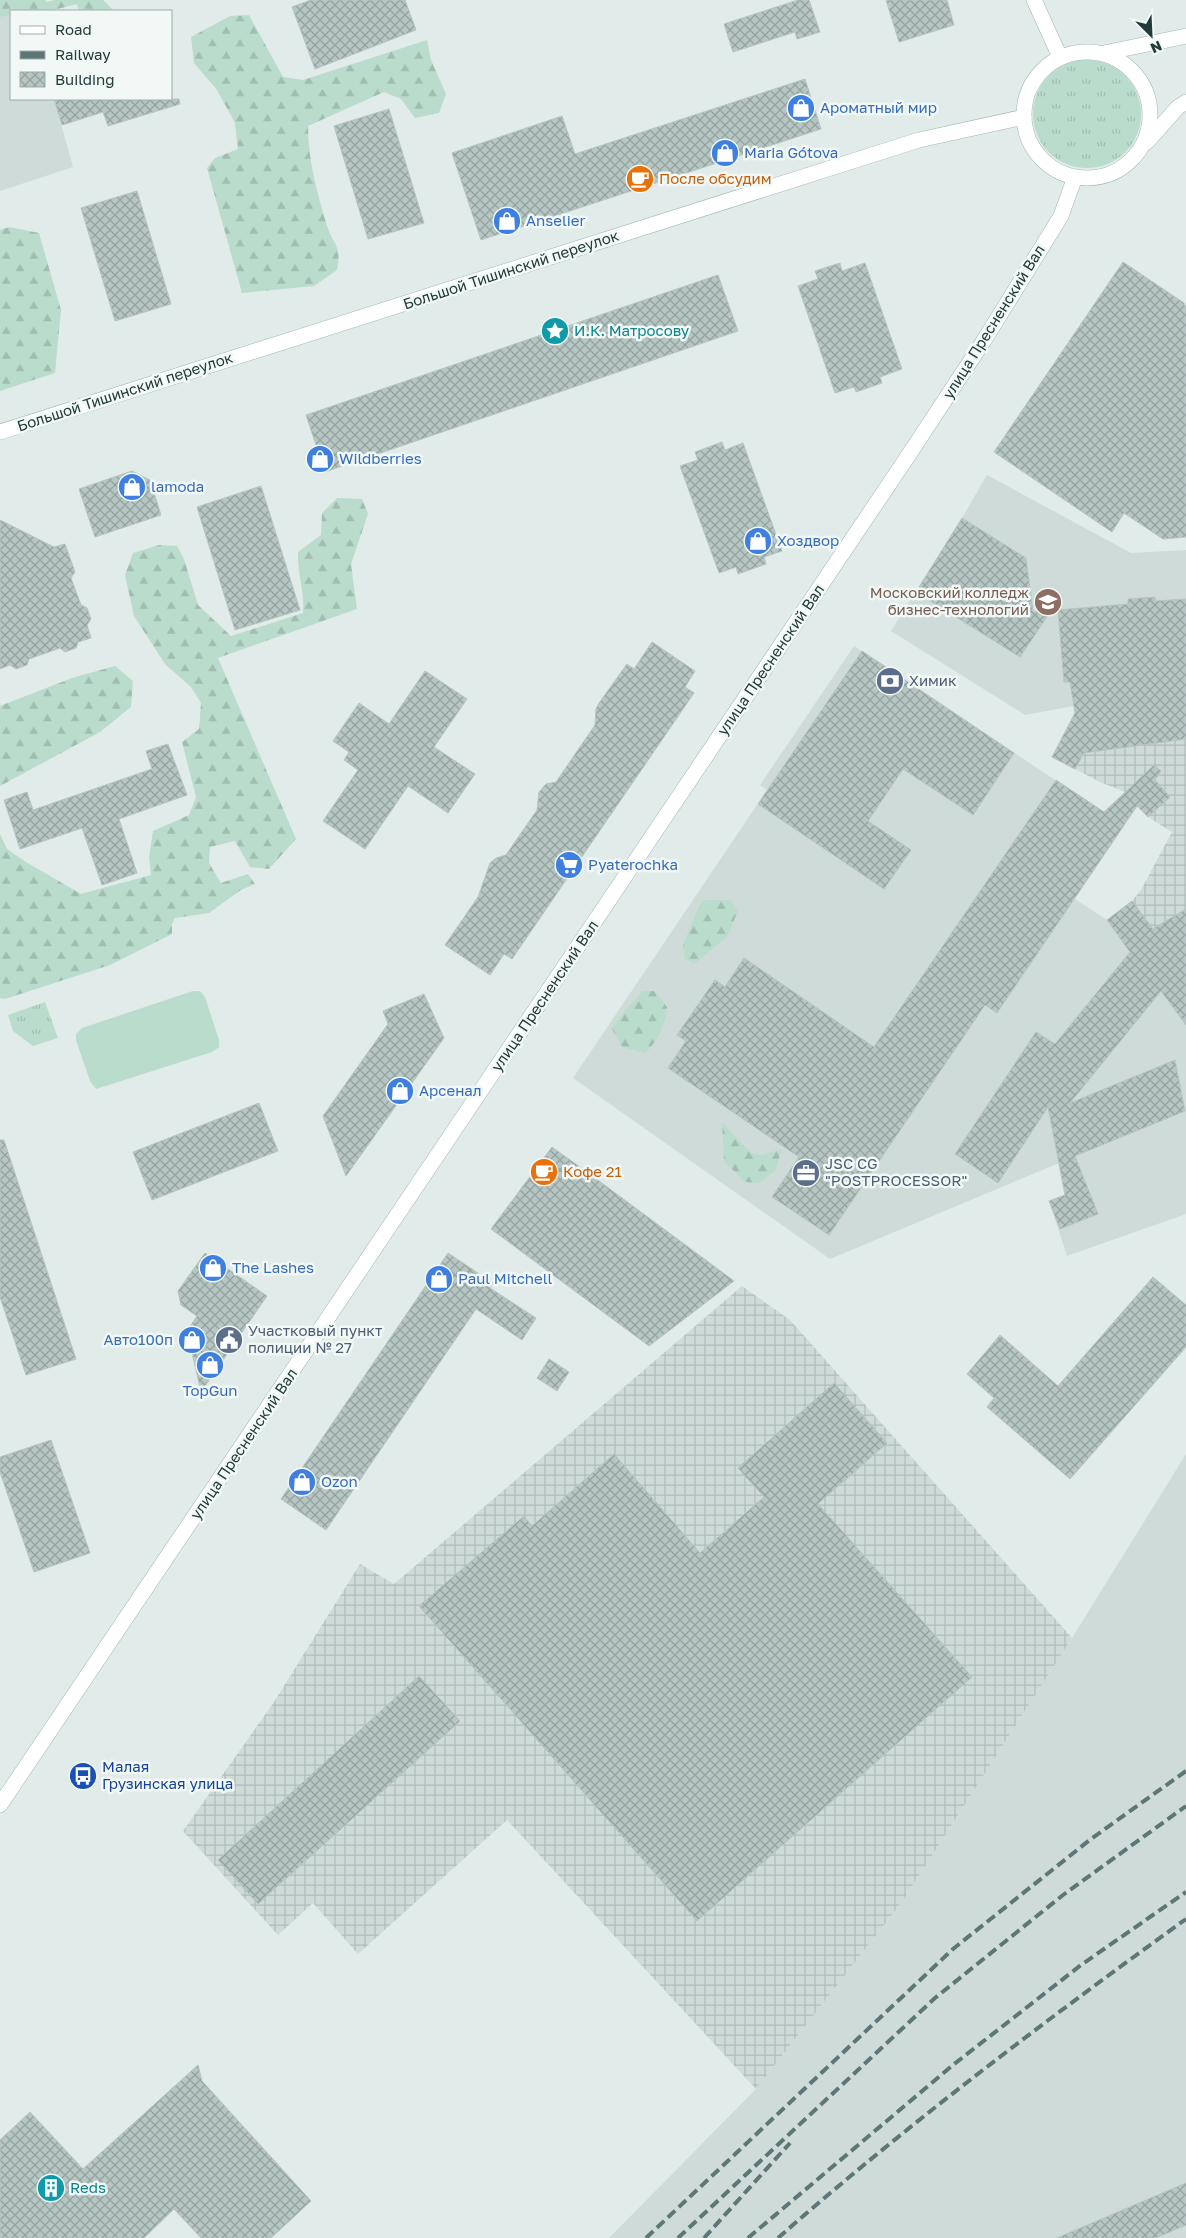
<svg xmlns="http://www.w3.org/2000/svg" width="1186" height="2238" font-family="'Golos Text',sans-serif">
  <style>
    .built { fill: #cfdbd9 }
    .industrial { fill: url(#industrial-grid) }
    .grass { fill: url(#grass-tufts) }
    .forest { fill: url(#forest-firs) }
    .pitch { fill: #badccc }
    .building { fill: url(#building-cross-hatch); stroke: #b4c5c2 }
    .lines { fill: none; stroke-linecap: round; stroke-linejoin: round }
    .secondary-casing { stroke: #a0b7b4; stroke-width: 16 }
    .secondary { stroke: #fff; stroke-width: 15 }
    .rail { stroke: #5c7776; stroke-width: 4; stroke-dasharray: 10 5; stroke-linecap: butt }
    .labels { text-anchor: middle; stroke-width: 5; stroke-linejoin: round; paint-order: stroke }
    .shop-label { font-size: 15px; fill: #366cbe; stroke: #f1f8f6; text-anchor: start }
    .food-label { font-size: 15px; fill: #c56008; stroke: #f1f8f6; text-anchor: start }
    .street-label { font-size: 15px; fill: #223b3b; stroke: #f1f8f6 }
    .culture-label { font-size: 15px; fill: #0d838f; stroke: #f1f8f6; text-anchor: start }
    .education-label { font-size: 15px; fill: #785e54; stroke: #f1f8f6; text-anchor: end }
    .service-label { font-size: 15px; fill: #4e5e75; stroke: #f1f8f6; text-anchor: start }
    .transit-label { font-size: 15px; fill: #164399; stroke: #f1f8f6; text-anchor: start }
  </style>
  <defs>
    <pattern id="industrial-grid" width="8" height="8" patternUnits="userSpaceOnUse" patternTransform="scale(1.25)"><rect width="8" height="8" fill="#cfdbd9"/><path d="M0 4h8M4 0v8" fill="none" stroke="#b1bdbb"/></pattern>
    <pattern id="grass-tufts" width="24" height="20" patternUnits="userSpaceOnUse" patternTransform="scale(1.25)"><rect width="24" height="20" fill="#badccc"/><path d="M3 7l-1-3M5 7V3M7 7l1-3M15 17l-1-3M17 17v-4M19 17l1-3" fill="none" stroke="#a0beb0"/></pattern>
    <pattern id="forest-firs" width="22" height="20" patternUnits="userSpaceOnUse" patternTransform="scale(1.25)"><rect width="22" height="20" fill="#badccc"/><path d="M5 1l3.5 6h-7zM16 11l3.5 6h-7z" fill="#a0beb0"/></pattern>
    <pattern id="building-cross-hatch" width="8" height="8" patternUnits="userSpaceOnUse" patternTransform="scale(1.25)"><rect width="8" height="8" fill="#b6c6c3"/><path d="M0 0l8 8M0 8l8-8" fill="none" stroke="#94a2a0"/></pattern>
  </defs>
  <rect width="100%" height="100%" fill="#e1ebe9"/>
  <g class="built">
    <polygon points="0,0 11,11 11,99 54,99 73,167 0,191"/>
    <polygon points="987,475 1131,553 1186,550 1186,690 1074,706 1025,715 891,631 962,518"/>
    <polygon points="854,646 1124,826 1075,899 1107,920 1186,1025 1186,1214 1067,1256 1049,1201 1087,1186 1075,1156 1185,1111 1175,1060 1049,1112 1059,1163 830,1259 573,1078 767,790 760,785"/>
    <polygon points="1186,1454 1186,2238 609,2238 756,2089 902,1902 1072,1638"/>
  </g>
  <g class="industrial">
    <polygon points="1186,690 1186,1025 1107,920 1132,901 1141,890 1172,832 1148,817 1125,792 1100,782 1052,757 1075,713 1074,706"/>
    <polygon points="742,1286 790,1320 1072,1638 902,1902 756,2089 507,1820 358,1954 313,1903 278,1935 183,1831 274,1702 360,1564 394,1584"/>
  </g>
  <g class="grass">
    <circle cx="1087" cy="114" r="54"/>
    <polygon points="45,1002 58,1038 33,1046 13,1031 8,1015"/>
  </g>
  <g class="forest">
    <polygon points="0,0 45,0 47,2 54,0 103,0 114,11 79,11 77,4 50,11 11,11 11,15 0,17"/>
    <path d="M249 15 283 77 303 80 427 40 431 60 446 94 439 113 415 118 401 99 384 92 308 126C308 160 317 193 327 226 334 246 342 246 337 270L314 286 242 293 207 168 215 158 238 149 235 123 217 90 194 63 191 37 230 16Z"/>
    <polygon points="9,227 39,233 61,310 55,373 0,391 0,230"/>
    <path d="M337 498 362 499 368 514 351 564 357 609 218 658 296 839 269 869 250 867 235 841 210 847 209 863 221 883 248 874 255 884 241 890 209 913 175 918 172 924V934L110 965 5 999 0 998V834L7 849 26 862 81 894 151 875 149 857 153 831 189 815 196 797 182 742 199 729 201 703 191 687 165 664 134 616 125 575 133 553 159 545 177 546 184 559 198 605 231 636 303 613C305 593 297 573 298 552L321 535 322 513Z"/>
    <polygon points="115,666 133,681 131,707 100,732 0,786 0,706 72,678"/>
    <polygon points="704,900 731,900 738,911 727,937 694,964 685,959 683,945 699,906"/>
    <path d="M643 991H655L667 1007C665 1025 659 1040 645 1053L622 1047 612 1029 617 1020Z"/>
    <polygon points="722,1122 751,1153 762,1155 782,1149 775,1171 759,1183 745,1182 724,1161"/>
  </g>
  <polygon class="pitch" points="193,991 200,991 205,997 219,1040 219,1047 212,1052 96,1089 90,1081 76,1040 76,1034 82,1028"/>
  <g class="building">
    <polygon points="311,0 405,0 416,30 315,69 292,7"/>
    <polygon points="798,0 809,0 820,32 797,39 795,32 733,52 724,24"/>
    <polygon points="886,0 947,0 954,25 899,42"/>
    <polygon points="805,79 821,129 481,240 452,153 562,116 575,154"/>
    <polygon points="54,99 179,99 180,104 108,126 103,112 62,125"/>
    <polygon points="389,109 424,223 368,239 334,126"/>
    <polygon points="137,191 171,304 115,321 81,208"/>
    <polygon points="1123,262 1184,303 1186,308 1186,537 1163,539 1124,513 1112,532 994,452"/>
    <polygon points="840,263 842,271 865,263 902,369 880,377 882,383 856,392 854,387 835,393 798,286 818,279 815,271"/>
    <polygon points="718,275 738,331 325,472 306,415"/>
    <polygon points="722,442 725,450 743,443 782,551 764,557 766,564 738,574 736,567 719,573 680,466 698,460 695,452"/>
    <polygon points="132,471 150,480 161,515 95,537 79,489"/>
    <polygon points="261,486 300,610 235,630 197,507"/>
    <polygon points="962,518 1026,558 1033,612 1051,611 1020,657 916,592"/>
    <polygon points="0,520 54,547 65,544 75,572 71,578 81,605 87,608 91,619 87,625 91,638 78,642 76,648 65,652 60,648 29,659 27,665 16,669 10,665 0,669"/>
    <polygon points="1155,597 1156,601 1186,599 1186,739 1084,753 1075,769 1052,757 1075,713 1070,682 1064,682 1058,610 1128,604 1128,599"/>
    <polygon points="652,642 695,671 685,687 694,693 512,959 504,954 490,975 445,945 478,897 490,863 496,858 506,855 537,810 539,792 546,784 556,782 595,725 596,709 599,703 627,664 634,669"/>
    <polygon points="862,651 1014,753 973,815 903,769 868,821 911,850 884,889 758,804"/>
    <polygon points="425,671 467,699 434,747 475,774 448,813 408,786 365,849 323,821 358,770 344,760 349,752 333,741 359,703 389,724"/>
    <polygon points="168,744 187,795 119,819 137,873 102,885 82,828 20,849 4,800 27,792 33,810 152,769 146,751"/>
    <polygon points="1154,765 1161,771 1155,780 1170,797 1148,817 1137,806 997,1013 985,1005 829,1235 772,1197 799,1157 668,1068 686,1041 677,1035 715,980 725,987 744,958 874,1047 1056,780 1104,812"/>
    <polygon points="1132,901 1153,929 1186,909 1186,1025 1161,991 1070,1103 1175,1060 1185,1111 1075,1156 1098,1214 1060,1229 1049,1201 1065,1195 1048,1107 998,1183 955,1154 1036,1032 1055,1044 1130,952 1107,920"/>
    <polygon points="424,994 444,1038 346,1176 323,1116 388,1024 383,1011"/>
    <polygon points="259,1103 278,1151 152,1200 133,1152"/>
    <polygon points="0,1140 4,1140 76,1359 26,1375 0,1297"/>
    <polygon points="552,1147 587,1172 734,1281 649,1346 491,1229"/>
    <polygon points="205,1253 267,1296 201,1392 187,1331 197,1316 181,1305 178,1291"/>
    <polygon points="448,1253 493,1283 490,1288 536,1318 522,1340 476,1309 326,1530 281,1499"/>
    <polygon points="1153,1277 1186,1305 1186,1347 1070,1479 987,1407 994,1398 967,1374 1000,1335 1058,1386"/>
    <polygon points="549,1359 569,1372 557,1391 537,1378"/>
    <polygon points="834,1383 887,1443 818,1504 972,1677 697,1921 419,1606 524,1516 532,1526 614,1454 700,1553 764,1497 738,1468"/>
    <polygon points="51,1440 90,1553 34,1572 0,1472 0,1457"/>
    <polygon points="419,1676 460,1721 258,1904 218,1860"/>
    <polygon points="198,2065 202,2081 311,2201 271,2238 201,2238 174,2209 144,2238 0,2238 0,2140 30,2112 83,2169"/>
    <polygon points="1186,2183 1186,2225 1156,2238 1057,2238"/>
  </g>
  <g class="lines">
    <defs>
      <g id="secondary">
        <polyline points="1034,0 1060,57"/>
        <circle cx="1087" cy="115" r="63"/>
        <polyline points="1104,53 1186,36"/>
        <polyline points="1147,142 1178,107 1186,102"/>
        <polyline points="0,432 919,140 1024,117"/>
        <polyline points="0,1805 910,453 983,342 1061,216 1075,177"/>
      </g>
    </defs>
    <use href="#secondary" class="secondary-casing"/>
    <use href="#secondary" class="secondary"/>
    <g class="rail">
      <polyline points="646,2238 953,1949 1091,1839 1186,1771"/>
      <polyline points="678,2238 935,1998 1063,1895 1186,1806"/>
      <polyline points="704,2238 790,2143"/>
      <polyline points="748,2238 953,2065 1081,1965 1186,1892"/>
      <path d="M778 2238C908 2124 1046 2020 1186 1919"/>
    </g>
  </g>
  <defs>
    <symbol id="shop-disc" viewBox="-11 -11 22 22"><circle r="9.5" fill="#3f7fe0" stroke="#f1f8f6"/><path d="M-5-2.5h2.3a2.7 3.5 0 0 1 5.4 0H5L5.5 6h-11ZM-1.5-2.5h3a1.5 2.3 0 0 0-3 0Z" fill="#fff"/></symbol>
    <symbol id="cafe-disc" viewBox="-11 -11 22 22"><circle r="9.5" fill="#e8710a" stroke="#f1f8f6"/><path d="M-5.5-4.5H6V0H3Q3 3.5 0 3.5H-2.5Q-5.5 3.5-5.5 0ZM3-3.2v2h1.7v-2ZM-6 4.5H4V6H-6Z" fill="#fff"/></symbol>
    <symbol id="sight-disc" viewBox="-11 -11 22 22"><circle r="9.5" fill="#0f9aa8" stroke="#f1f8f6"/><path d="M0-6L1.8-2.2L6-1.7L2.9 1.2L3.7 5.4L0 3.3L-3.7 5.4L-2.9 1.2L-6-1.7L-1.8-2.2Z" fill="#fff"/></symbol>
    <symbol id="university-disc" viewBox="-11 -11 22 22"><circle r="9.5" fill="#8d6e63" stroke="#f1f8f6"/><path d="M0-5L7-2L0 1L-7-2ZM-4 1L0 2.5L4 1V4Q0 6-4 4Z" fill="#fff"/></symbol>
    <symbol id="bank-disc" viewBox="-11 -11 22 22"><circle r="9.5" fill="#5c6f8a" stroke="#f1f8f6"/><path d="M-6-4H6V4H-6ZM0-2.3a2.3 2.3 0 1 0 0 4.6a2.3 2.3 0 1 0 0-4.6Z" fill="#fff"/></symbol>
    <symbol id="supermarket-disc" viewBox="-11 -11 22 22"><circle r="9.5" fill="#3f7fe0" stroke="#f1f8f6"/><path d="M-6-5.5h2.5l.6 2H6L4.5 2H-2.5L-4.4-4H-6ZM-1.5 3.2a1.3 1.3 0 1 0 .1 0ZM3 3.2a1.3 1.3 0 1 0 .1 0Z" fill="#fff"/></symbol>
    <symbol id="office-disc" viewBox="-11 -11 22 22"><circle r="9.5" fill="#5c6f8a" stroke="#f1f8f6"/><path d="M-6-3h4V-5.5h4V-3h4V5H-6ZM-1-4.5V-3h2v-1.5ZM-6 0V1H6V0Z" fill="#fff"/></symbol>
    <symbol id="civic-disc" viewBox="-11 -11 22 22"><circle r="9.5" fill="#5c6f8a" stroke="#f1f8f6"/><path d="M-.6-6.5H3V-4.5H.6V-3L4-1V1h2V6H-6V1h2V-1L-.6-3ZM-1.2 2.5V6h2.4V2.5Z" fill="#fff"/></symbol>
    <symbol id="bus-disc" viewBox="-11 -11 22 22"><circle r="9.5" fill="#1a4fb4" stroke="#f1f8f6"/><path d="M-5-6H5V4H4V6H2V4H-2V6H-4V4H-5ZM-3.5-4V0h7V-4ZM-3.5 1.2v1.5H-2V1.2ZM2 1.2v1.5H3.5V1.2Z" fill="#fff"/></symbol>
    <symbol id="building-disc" viewBox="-11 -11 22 22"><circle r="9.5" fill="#0f9aa8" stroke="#f1f8f6"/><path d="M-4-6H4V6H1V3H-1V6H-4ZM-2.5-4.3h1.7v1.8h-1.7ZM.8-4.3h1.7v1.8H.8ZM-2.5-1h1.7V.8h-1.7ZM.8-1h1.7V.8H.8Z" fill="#fff"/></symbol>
  </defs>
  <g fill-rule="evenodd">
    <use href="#shop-disc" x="785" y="92" width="32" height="32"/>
    <use href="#shop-disc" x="709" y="137" width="32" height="32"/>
    <use href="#cafe-disc" x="624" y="163" width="32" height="32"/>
    <use href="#shop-disc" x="491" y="205" width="32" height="32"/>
    <use href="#sight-disc" x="539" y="315" width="32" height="32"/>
    <use href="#shop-disc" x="304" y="443" width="32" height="32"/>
    <use href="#shop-disc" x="116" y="471" width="32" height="32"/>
    <use href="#shop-disc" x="742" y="525" width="32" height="32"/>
    <use href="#university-disc" x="1032" y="586" width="32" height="32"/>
    <use href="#bank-disc" x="874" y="665" width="32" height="32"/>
    <use href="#supermarket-disc" x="553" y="849" width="32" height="32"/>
    <use href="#shop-disc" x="384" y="1075" width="32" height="32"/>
    <use href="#cafe-disc" x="528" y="1156" width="32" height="32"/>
    <use href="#office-disc" x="790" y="1157" width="32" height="32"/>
    <use href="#shop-disc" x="197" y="1252" width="32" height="32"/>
    <use href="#shop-disc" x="423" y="1263" width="32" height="32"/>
    <use href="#shop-disc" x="176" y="1324" width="32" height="32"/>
    <use href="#civic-disc" x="213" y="1324" width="32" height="32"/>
    <use href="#shop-disc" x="194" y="1349" width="32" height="32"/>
    <use href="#shop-disc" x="286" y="1466" width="32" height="32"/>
    <use href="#bus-disc" x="67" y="1760" width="32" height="32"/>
    <use href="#building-disc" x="35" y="2172" width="32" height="32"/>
  </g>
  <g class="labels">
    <g class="shop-label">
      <text x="820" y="113">Ароматный мир</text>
      <text x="744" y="158">Maria Gótova</text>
      <text x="526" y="226">Anselier</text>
      <text x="339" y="464">Wildberries</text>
      <text x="151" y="492">lamoda</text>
      <text x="777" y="546">Хоздвор</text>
      <text x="588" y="870">Pyaterochka</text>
      <text x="419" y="1096">Арсенал</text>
      <text x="232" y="1273">The Lashes</text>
      <text x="458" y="1284">Paul Mitchell</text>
      <text x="173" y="1345" text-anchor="end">Авто100п</text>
      <text x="210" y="1396" text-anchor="middle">TopGun</text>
      <text x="321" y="1487">Ozon</text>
    </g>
    <g class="food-label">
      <text x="659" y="184">После обсудим</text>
      <text x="563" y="1177">Кофе 21</text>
    </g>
    <g class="street-label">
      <text transform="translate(511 270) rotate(-18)" y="5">Большой Тишинский переулок</text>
      <text transform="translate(994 322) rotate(-58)" y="5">улица Пресненский Вал</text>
      <text transform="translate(125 392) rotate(-18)" y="5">Большой Тишинский переулок</text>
      <text transform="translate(771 660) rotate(-56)" y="5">улица Пресненский Вал</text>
      <text transform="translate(545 996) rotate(-56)" y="5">улица Пресненский Вал</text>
      <text transform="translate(244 1444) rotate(-56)" y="5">улица Пресненский Вал</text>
    </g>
    <g class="culture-label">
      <text x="574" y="336">И.К. Матросову</text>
      <text x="70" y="2193">Reds</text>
    </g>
    <g class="education-label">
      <text x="1029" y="598">Московский колледж<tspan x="1029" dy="17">бизнес-технологий</tspan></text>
    </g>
    <g class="service-label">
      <text x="909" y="686">Химик</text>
      <text x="825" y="1169">JSC CG<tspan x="825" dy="17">"POSTPROCESSOR"</tspan></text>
      <text x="248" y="1336">Участковый пункт<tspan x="248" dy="17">полиции № 27</tspan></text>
    </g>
    <g class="transit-label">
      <text x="102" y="1772">Малая<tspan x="102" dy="17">Грузинская улица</tspan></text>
    </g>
  </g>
  <rect x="10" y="10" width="162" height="90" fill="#f1f8f6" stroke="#9eacab"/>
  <rect x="20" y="26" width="25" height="8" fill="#ffffff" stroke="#9eacab"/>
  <text x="55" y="35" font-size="15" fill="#223b3b">Road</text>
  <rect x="20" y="51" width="25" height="8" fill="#5c7776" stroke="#9eacab"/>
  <text x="55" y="60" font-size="15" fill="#223b3b">Railway</text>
  <rect x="20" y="72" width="25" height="15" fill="url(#building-cross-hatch)" stroke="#9eacab"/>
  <text x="55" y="85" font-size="15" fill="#223b3b">Building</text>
  <g transform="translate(1151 35) rotate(156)" stroke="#f1f8f6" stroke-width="4" paint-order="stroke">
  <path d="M0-4L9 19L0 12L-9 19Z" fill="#223b3b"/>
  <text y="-8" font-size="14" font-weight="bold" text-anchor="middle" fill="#223b3b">N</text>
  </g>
</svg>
